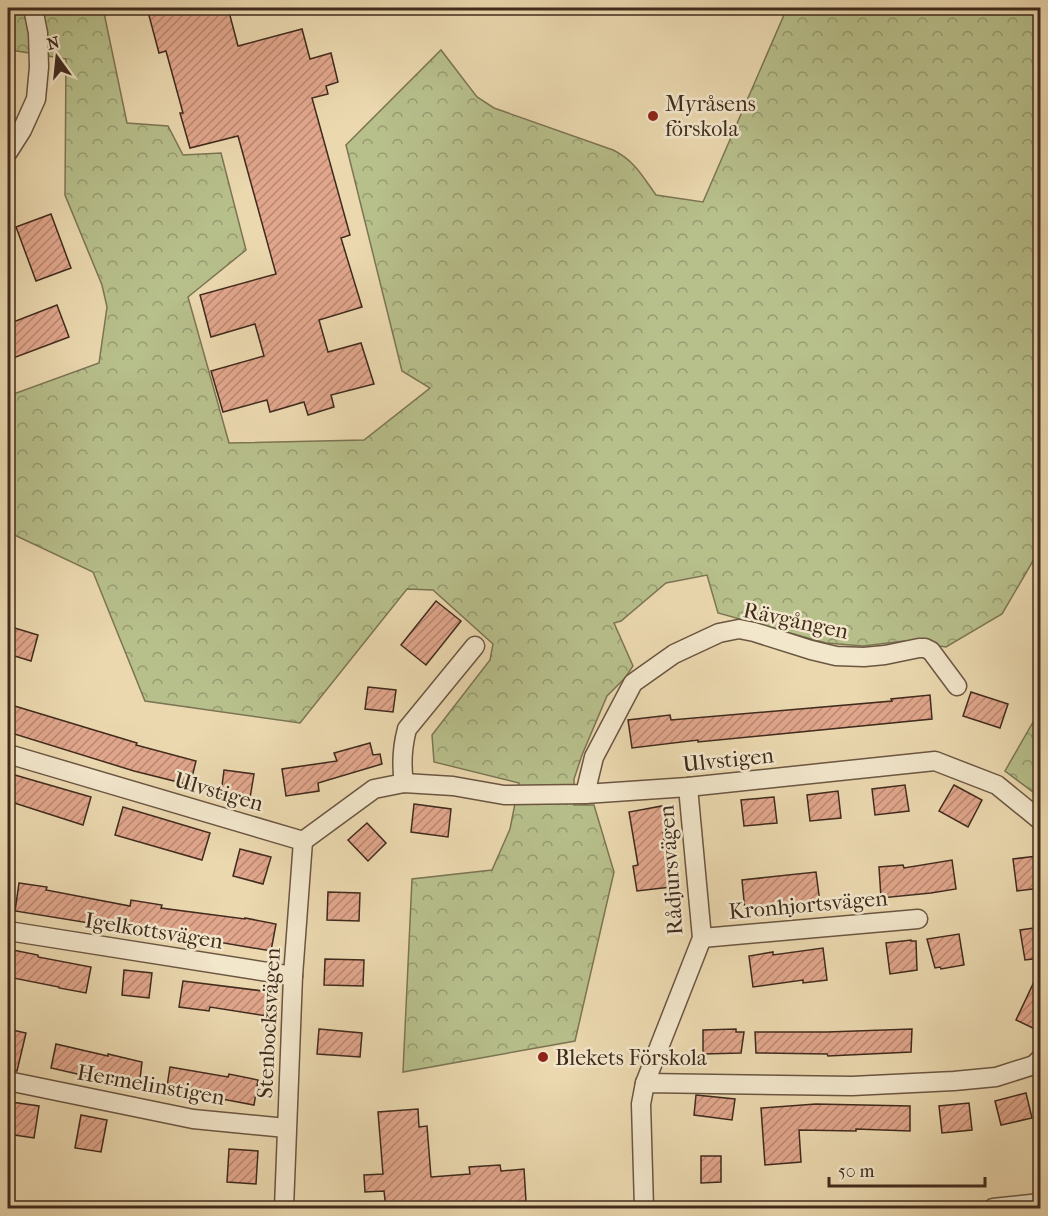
<svg xmlns="http://www.w3.org/2000/svg" width="1048" height="1216" font-family="'IM FELL French Canon',serif">
  <style>
    .forest { fill: url(#forest-crowns); stroke: #7c7554; stroke-width: 1.5 }
    .building { fill: url(#building-hatch); stroke: #402b1d; stroke-width: 1.5 }
    .lines { fill: none; stroke-linecap: round; stroke-linejoin: round }
    .minor-casing { stroke: #6b5642; stroke-width: 21 }
    .minor { stroke: #f2e6cb; stroke-width: 18 }
    .poi-dot { fill: #8f2418; stroke: #f2e6cb; stroke-width: 2 }
    .labels { text-anchor: middle; stroke-width: 5; stroke-linejoin: round; paint-order: stroke }
    .poi-label { font-size: 22px; fill: #402b1d; stroke: #f2e6cb; text-anchor: start }
    .street-label { font-size: 22px; fill: #402b1d; stroke: #f2e6cb }
  </style>
  <defs>
    <pattern id="forest-crowns" width="20" height="18" patternUnits="userSpaceOnUse" patternTransform="scale(1.5)"><rect width="20" height="18" fill="#b7bf8b"/><path d="M2 6a3 3 0 1 1 6 0M12 15a3 3 0 1 1 6 0" fill="none" stroke="#969b71"/></pattern>
    <pattern id="building-hatch" width="6" height="6" patternUnits="userSpaceOnUse" patternTransform="scale(1.5)"><rect width="6" height="6" fill="#e1a68c"/><path d="M-1 1l2-2M0 6l6-6M5 7l2-2" fill="none" stroke="#b88772"/></pattern>
  </defs>
  <rect width="100%" height="100%" fill="#ebd8af"/>
  <filter id="stains"><feTurbulence type="fractalNoise" baseFrequency=".00333" numOctaves="4"/><feColorMatrix values="0 0 0 0 .2 0 0 0 0 .09 0 0 0 0 .02 0 0 0 .5 -.17"/></filter>
  <radialGradient id="worn" r=".72"><stop offset=".6" stop-color="#630" stop-opacity="0"/><stop offset="1" stop-color="#630" stop-opacity=".3"/></radialGradient>
  <g class="forest">
    <path d="M8 8H103L127 123 168 126 183 155 221 153 246 250 188 297 229 443 364 440 430 388 402 371 346 145 441 50 477 97 494 108 613 150C634 160 643 177 656 195L703 202 787 8H1040V549L1002 614 946 647 904 641 863 646 826 643 718 613 707 575 666 583 621 621 614 623 633 666 625 678 607 696 582 755 574 779V805H594L614 872 575 1041 403 1072 412 879 492 870 510 829 519 783 434 762 432 735 490 660 493 644 433 590 407 589 300 723 145 701 93 572 8 532V396L99 363 107 307 102 285 65 195 66 59 11 50 8 44Z"/>
    <polygon points="1040,710 1040,791 1033,792 1005,771"/>
  </g>
  <g class="building">
    <polygon points="147,8 228,8 238,46 302,29 310,59 331,53 338,82 326,86 328,94 312,98 350,235 341,238 362,307 319,320 328,352 361,343 374,384 331,395 334,407 308,415 304,402 270,412 267,400 223,412 211,371 264,356 255,324 211,337 200,295 276,274 238,136 190,148 180,113 183,113 166,51 159,53"/>
    <polygon points="51,214 71,268 36,281 16,227"/>
    <polygon points="57,305 69,337 8,360 8,324"/>
    <polygon points="436,601 461,621 426,665 401,645"/>
    <polygon points="8,626 38,635 31,661 8,654"/>
    <polygon points="368,687 396,690 393,712 365,709"/>
    <polygon points="971,692 1008,704 1000,728 963,716"/>
    <polygon points="930,695 932,719 698,742 698,740 632,748 628,720 670,715 671,720 892,701 891,699"/>
    <polygon points="8,704 137,743 136,745 196,761 190,785 134,771 8,732"/>
    <polygon points="370,743 373,755 380,754 382,764 318,783 319,791 286,796 282,769 337,761 334,753"/>
    <polygon points="224,770 254,774 250,798 221,794"/>
    <polygon points="8,773 91,797 83,825 8,801"/>
    <polygon points="905,785 909,811 875,815 872,789"/>
    <polygon points="954,785 982,800 968,827 939,811"/>
    <polygon points="838,791 841,818 810,821 807,795"/>
    <polygon points="774,797 777,823 744,826 741,800"/>
    <polygon points="414,804 451,809 448,837 411,832"/>
    <polygon points="662,806 666,832 663,833 671,887 637,891 633,866 638,865 629,812"/>
    <polygon points="123,807 210,833 202,860 115,835"/>
    <polygon points="367,823 386,843 368,861 348,840"/>
    <polygon points="240,849 271,857 263,884 233,876"/>
    <polygon points="1037,856 1041,888 1017,891 1013,859"/>
    <polygon points="952,860 956,889 931,893 881,898 879,867 903,865 904,868"/>
    <polygon points="816,872 820,903 745,911 742,880"/>
    <polygon points="19,883 47,887 46,890 130,906 131,900 162,905 161,908 245,919 245,918 276,924 271,951 96,921 95,924 15,911"/>
    <polygon points="328,892 360,893 359,921 327,920"/>
    <polygon points="1041,927 1041,958 1025,960 1020,930"/>
    <polygon points="959,934 964,965 941,969 940,967 935,968 927,939"/>
    <polygon points="911,940 911,941 916,941 917,970 890,974 886,943"/>
    <polygon points="823,948 827,980 803,983 803,980 753,987 749,956 773,952 773,955"/>
    <polygon points="8,949 38,955 38,957 91,967 86,993 59,988 59,987 8,977"/>
    <polygon points="325,959 364,960 363,986 324,985"/>
    <polygon points="1041,967 1041,1018 1035,1029 1016,1020"/>
    <polygon points="124,970 152,973 149,998 122,995"/>
    <polygon points="183,981 271,992 267,1016 210,1007 209,1011 179,1007"/>
    <polygon points="8,1029 26,1033 17,1071 8,1070"/>
    <polygon points="319,1029 362,1033 360,1057 317,1054"/>
    <polygon points="736,1029 736,1032 744,1032 741,1053 703,1054 703,1030"/>
    <polygon points="912,1029 911,1052 828,1056 827,1054 756,1053 755,1032 827,1032"/>
    <polygon points="56,1044 108,1056 108,1054 142,1062 139,1088 51,1068"/>
    <polygon points="170,1067 228,1077 229,1074 258,1080 254,1105 196,1094 195,1098 166,1093"/>
    <polygon points="1026,1093 1032,1118 1001,1125 995,1101"/>
    <polygon points="696,1095 735,1099 732,1120 694,1115"/>
    <polygon points="11,1102 39,1106 34,1138 8,1134"/>
    <polygon points="969,1103 972,1130 942,1133 939,1106"/>
    <polygon points="816,1104 910,1106 910,1131 856,1129 856,1131 799,1130 801,1162 765,1165 761,1108"/>
    <polygon points="418,1109 419,1127 427,1126 431,1177 470,1174 469,1167 500,1165 501,1171 524,1169 526,1201 516,1202 517,1209 386,1209 384,1191 365,1192 364,1175 383,1174 378,1112"/>
    <polygon points="81,1115 107,1120 101,1152 75,1148"/>
    <polygon points="229,1149 258,1151 256,1184 227,1182"/>
    <polygon points="701,1156 721,1156 721,1182 701,1183"/>
  </g>
  <g class="lines">
    <defs>
      <g id="minor">
        <polyline points="8,152 22,130 36,99 39,67 38,33 33,8"/>
        <polyline points="8,754 303,841 374,789 404,783 453,786 504,795 585,794 688,787 935,761 997,785 1040,820"/>
        <path d="M404 783C401 764 402 748 407 729L475 646"/>
        <polyline points="585,794 594,757 633,683 674,654 719,633 739,629 754,632 811,650 836,656 864,657 885,655 919,648 925,648 931,651 957,686"/>
        <polyline points="8,931 293,976"/>
        <polyline points="702,938 918,919"/>
        <polyline points="8,1081 193,1119 286,1128"/>
        <polyline points="645,1083 702,938 688,787"/>
        <polyline points="284,1208 293,976 303,841"/>
        <polyline points="644,1208 641,1104 645,1083 852,1086 954,1081 996,1077 1034,1065 1040,1059"/>
        <polyline points="993,1208 1040,1203"/>
      </g>
    </defs>
    <use href="#minor" class="minor-casing"/>
    <use href="#minor" class="minor"/>
  </g>
  <g class="poi-dot">
    <circle cx="653" cy="116" r="6"/>
    <circle cx="543" cy="1057" r="6"/>
  </g>
  <g class="labels">
    <g class="poi-label">
      <text x="665" y="111">Myråsens<tspan x="665" dy="25">förskola</tspan></text>
      <text x="555" y="1065">Blekets Förskola</text>
    </g>
    <g class="street-label">
      <text transform="translate(796 620) rotate(12)" y="8">Rävgången</text>
      <text transform="translate(728 759) rotate(-6)" y="8">Ulvstigen</text>
      <text transform="translate(219 791) rotate(16)" y="8">Ulvstigen</text>
      <text transform="translate(670 870) rotate(-94)" y="8">Rådjursvägen</text>
      <text transform="translate(808 904) rotate(-5)" y="8">Kronhjortsvägen</text>
      <text transform="translate(154 930) rotate(9)" y="8">Igelkottsvägen</text>
      <text transform="translate(268 1023) rotate(-87)" y="8">Stenbocksvägen</text>
      <text transform="translate(151 1084) rotate(10)" y="8">Hermelinstigen</text>
    </g>
  </g>
  <rect width="1048" height="1216" fill="none" stroke="#ebd8af" stroke-width="30"/>
  <rect x="9" y="9" width="1030" height="1198" fill="none" stroke="#402b1d" stroke-width="3"/>
  <rect x="15" y="15" width="1018" height="1186" fill="none" stroke="#402b1d" stroke-width="1.5"/>
  <g transform="translate(57 57) rotate(345)" stroke="#f2e6cb" stroke-width="4.5" paint-order="stroke">
  <path d="M0-4.5L10 22L0 15L-10 22Z" fill="#402b1d"/>
  <text y="-9" font-size="16" font-weight="bold" text-anchor="middle" fill="#402b1d">N</text>
  </g>
  <path d="M829 1177v9h156v-9" fill="none" stroke="#402b1d" stroke-width="3"/>
  <text x="838" y="1177" font-size="18" fill="#402b1d" stroke="#f2e6cb" stroke-width="4.5" paint-order="stroke">50 m</text>
  <rect width="100%" height="100%" filter="url(#stains)"/>
  <rect width="100%" height="100%" fill="url(#worn)"/>
</svg>
